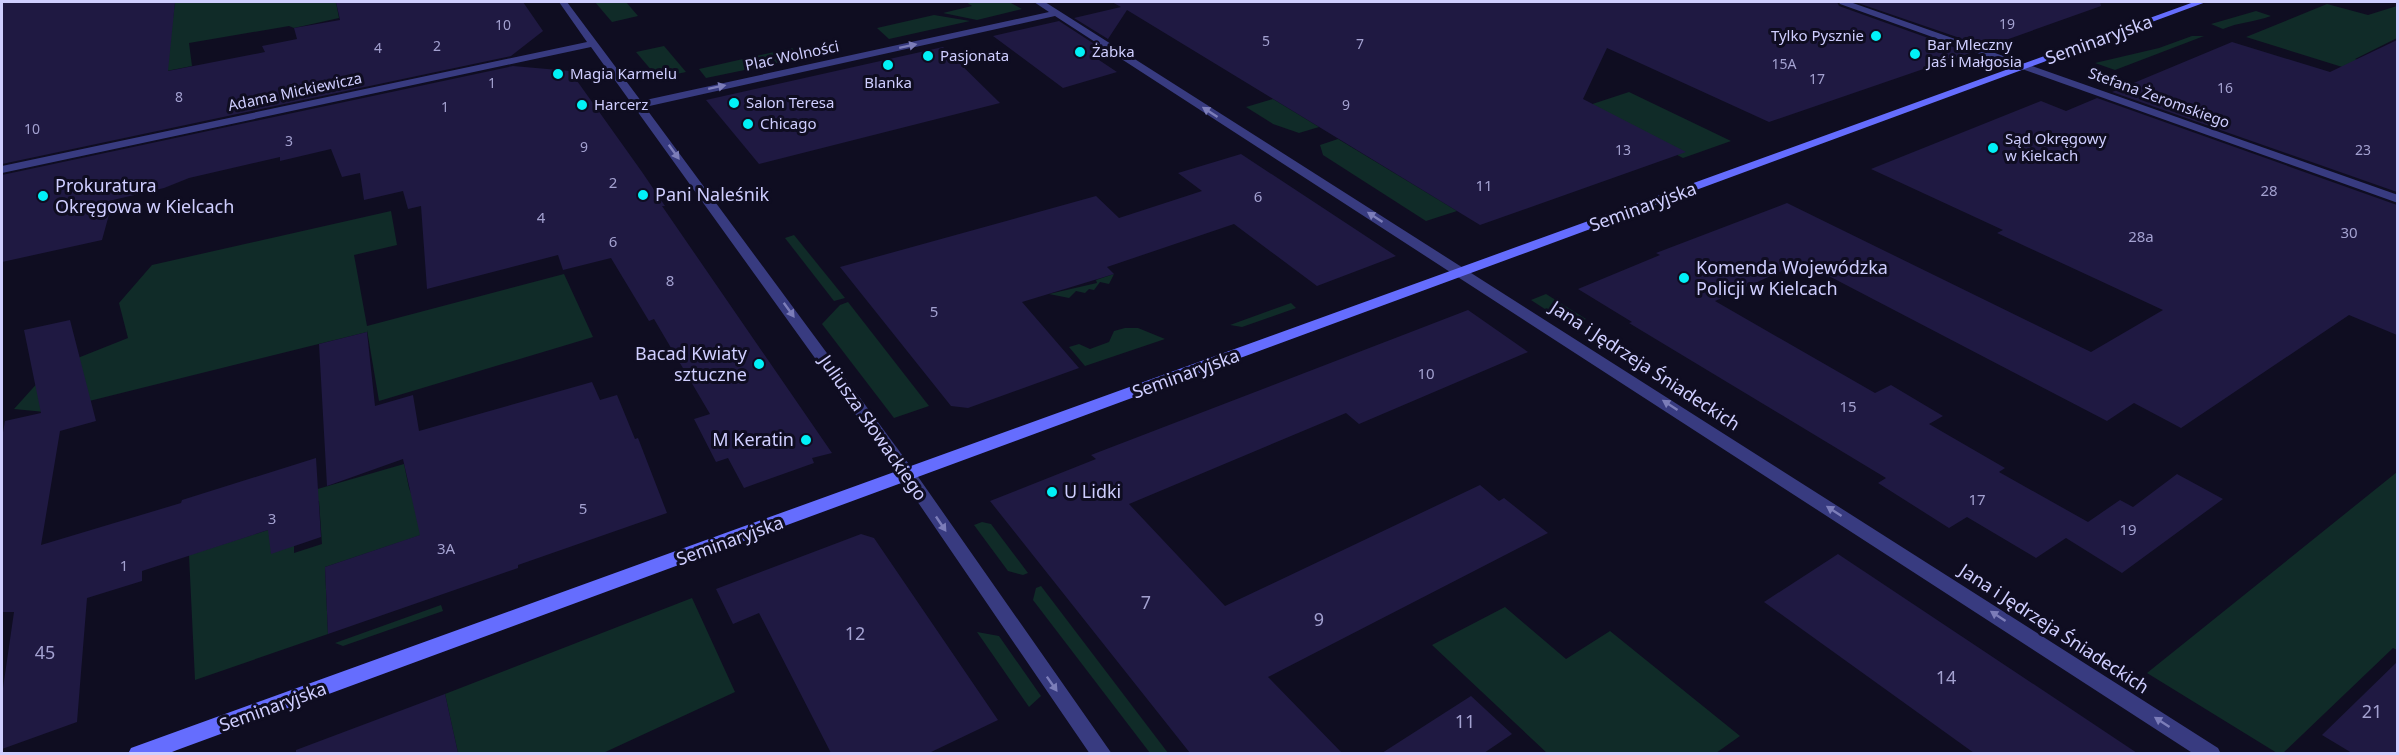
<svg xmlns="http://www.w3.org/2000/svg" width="2399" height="755" font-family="'Noto Sans',sans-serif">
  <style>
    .green { fill: #102b28 }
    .building { fill: #1f1942 }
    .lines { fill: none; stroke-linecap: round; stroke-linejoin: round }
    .street { fill: #383b80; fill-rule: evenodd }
    .secondary { fill: #656dfe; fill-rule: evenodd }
    .oneway { fill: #7c7db9 }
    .poi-dot { fill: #01f1f7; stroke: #0f0d21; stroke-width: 2 }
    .labels { text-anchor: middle; stroke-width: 6; stroke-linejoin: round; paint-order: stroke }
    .far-number-label { font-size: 14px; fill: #a3a1d0 }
    .far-poi-label { font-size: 15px; fill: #cfceff; stroke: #0f0d21; text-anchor: start }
    .far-street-label { font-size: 15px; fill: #cfceff; stroke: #0f0d21 }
    .number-label { font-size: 15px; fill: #a3a1d0 }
    .street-label { font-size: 18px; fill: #cfceff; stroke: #0f0d21 }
    .poi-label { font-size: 18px; fill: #cfceff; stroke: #0f0d21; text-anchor: start }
    .near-number-label { font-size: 18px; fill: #a3a1d0 }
  </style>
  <rect width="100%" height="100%" fill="#0f0d21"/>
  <g class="green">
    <polygon points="175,2 336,2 339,18 294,28 289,26 189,43 192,66 151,74 151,22 173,18"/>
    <polygon points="595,2 626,2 638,16 612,22"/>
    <polygon points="966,2 1009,2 1022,9 977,20 943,13 972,6"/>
    <polygon points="2327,4 2368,15 2397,6 2397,38 2355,59 2397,76 2397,84 2246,37"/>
    <path d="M2256 11 2271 16C2255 22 2239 22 2223 29L2211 24Z"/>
    <polygon points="934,15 970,21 889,39 877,28"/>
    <polygon points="2192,36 2204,36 2115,70 2095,63 2159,48"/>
    <polygon points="664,46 686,72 658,78 636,52"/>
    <polygon points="792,48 802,58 706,78 699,69"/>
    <polygon points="1629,92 1731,141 1683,158 1616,123 1562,114"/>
    <polygon points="1273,99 1319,127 1299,133 1273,124 1246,107"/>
    <polygon points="1338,139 1457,211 1426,221 1323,155 1320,145"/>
    <polygon points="391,211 397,245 354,255 367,326 564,274 593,337 379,401 367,330 367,332 45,412 14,409 50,369 128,338 119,303 152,265"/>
    <polygon points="794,235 845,298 834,301 785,238"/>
    <polygon points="1114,274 1109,284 1100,282 1094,290 1089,289 1085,293 1076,291 1069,298 1049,294 1097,283 1096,280"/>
    <polygon points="1546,294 1586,319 1571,326 1531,300"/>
    <polygon points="848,302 929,406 894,418 822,324 840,305"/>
    <polygon points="1291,303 1296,308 1242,327 1230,325"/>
    <polygon points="1125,328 1138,328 1165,339 1085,366 1069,347 1079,344 1090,349 1109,342 1114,331"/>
    <polygon points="404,464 409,488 427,533 325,567 328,634 195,680 189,555 268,530 294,546 294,553 322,544 319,501 290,497"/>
    <polygon points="2397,472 2397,650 2393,648 2283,753 2277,753 2147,673"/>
    <polygon points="982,522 991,524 1028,573 1023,575 1008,571 974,525"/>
    <polygon points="1041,586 1168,753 1150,753 1033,600 1036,588"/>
    <polygon points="692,598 735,692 601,754 458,753 445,694"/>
    <polygon points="441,605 443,611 343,646 335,643"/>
    <polygon points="1505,607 1566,659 1610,631 1740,736 1716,753 1547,753 1432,645"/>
    <polygon points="977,632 999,636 1041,696 1029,707"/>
  </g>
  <g class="building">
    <polygon points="2,2 175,2 168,71 265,52 262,46 297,39 294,28 340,20 336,2 523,2 543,31 511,56 2,164"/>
    <polygon points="1112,2 1837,2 1839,6 1970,53 1769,122 1607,48 1583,99 1686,152 1480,225 1127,10 1108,39 1074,18 1121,7"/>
    <polygon points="1855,2 2100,2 2101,6 1986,47"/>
    <polygon points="1059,21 1102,49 1096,58 1117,72 1063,88 993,36"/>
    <polygon points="2397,40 2397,192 2112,92 2232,42 2330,72"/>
    <polygon points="943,47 1000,103 759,164 706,100"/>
    <polygon points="513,66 570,71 642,172 665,206 662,206 832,453 812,458 814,463 744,488 728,458 716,462 694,419 710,414 654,319 649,321 611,258 563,270 558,255 427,289 421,206 408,209 403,191 364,200 360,173 342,177 331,149 280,161 280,157 189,178 164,188 113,200 102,240 2,262 2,175"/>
    <polygon points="2097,98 2397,205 2397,335 2349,315 2181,428 2134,403 2107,421 1802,262 1715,301 1875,393 1891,385 1943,416 1929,424 2005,468 1999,472 2088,522 2120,500 2133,507 2177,474 2223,499 2122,573 2066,538 2036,558 1967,517 1949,528 1878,483 1886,478 1629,323 1632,322 1578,289 1660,255 1656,253 1787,203 2091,352 2163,310 1997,233 2003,230 1871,169 2041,101 2066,111"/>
    <polygon points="1241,154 1396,256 1317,286 1234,224 1107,267 1114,274 1022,302 1079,368 968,408 951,406 840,267 1096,196 1119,218 1202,191 1178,173"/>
    <polygon points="1468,310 1528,352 1359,424 1346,413 1129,504 1225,606 1480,485 1499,501 1504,498 1548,533 1268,677 1342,753 1190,753 990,501 1096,459 1091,455"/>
    <polygon points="70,320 96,421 60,431 41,545 181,503 182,500 316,458 321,537 271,554 268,530 142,571 142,581 87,598 77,722 2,749 2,695 14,612 2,612 2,438 5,421 41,413 24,330"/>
    <polygon points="367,332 375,406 413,395 419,431 592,382 600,400 617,395 635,439 638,438 667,513 518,565 518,568 328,634 325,567 420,535 403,459 327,486 319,344"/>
    <polygon points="861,534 874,538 998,720 929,753 831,753 759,613 733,624 716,589"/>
    <polygon points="1838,554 2137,753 1974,753 1764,602"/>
    <polygon points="2397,662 2397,753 2352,753 2322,735"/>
    <polygon points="445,694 458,753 296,753 296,750"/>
    <polygon points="1471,696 1512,734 1484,753 1382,753"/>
  </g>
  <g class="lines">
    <g class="street">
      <polygon points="559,2 567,2 641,101 1049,12 1034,2 1045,2 2218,748 2221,754 2194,754 1055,16 645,107 914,471 1112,754 1090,754 902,479 591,47 2,173 2,166 587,42"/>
      <polygon points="1839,2 1850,2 2398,195 2398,203 1840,4"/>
    </g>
    <polygon class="secondary" points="2194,2 2206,2 177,750 167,754 128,754 131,748"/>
  </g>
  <defs><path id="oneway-solid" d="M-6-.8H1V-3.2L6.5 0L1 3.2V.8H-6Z" transform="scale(1.5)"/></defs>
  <g class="oneway">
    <use href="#oneway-solid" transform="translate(908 46) rotate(-12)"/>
    <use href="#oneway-solid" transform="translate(717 87) rotate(-12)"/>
    <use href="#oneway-solid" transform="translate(1210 112) rotate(-147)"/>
    <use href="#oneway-solid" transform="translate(674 152) rotate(54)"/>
    <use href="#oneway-solid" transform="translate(1375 217) rotate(-147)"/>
    <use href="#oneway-solid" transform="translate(789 310) rotate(54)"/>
    <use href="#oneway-solid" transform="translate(1670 405) rotate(-147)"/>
    <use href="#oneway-solid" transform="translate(1834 511) rotate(-147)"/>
    <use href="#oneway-solid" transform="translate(941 524) rotate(56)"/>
    <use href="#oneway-solid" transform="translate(1998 616) rotate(-147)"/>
    <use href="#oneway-solid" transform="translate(1052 684) rotate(55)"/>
    <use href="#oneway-solid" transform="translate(2162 722) rotate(-147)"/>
  </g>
  <g class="poi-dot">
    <circle cx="1876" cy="36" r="6"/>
    <circle cx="1080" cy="52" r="6"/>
    <circle cx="1915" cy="54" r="6"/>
    <circle cx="928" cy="56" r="6"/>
    <circle cx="888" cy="65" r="6"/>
    <circle cx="558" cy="74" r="6"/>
    <circle cx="734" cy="103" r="6"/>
    <circle cx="582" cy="105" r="6"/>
    <circle cx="748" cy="124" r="6"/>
    <circle cx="1993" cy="148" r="6"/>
    <circle cx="643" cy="195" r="6"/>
    <circle cx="43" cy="196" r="6"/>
    <circle cx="1684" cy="278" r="6"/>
    <circle cx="759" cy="364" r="6"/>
    <circle cx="806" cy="440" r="6"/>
    <circle cx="1052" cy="492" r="6"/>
  </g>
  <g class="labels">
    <g class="far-number-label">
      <text x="2007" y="29">19</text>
      <text x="503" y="30">10</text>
      <text x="1266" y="46">5</text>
      <text x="1360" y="49">7</text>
      <text x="437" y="51">2</text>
      <text x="378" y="53">4</text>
      <text x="1784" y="69">15A</text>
      <text x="1817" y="84">17</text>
      <text x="492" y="88">1</text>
      <text x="2225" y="93">16</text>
      <text x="179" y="102">8</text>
      <text x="1346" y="110">9</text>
      <text x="445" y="112">1</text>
      <text x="32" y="134">10</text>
      <text x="289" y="146">3</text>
      <text x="584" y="152">9</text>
      <text x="1623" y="155">13</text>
      <text x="2363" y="155">23</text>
    </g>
    <g class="far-poi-label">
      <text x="1864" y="41" text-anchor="end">Tylko Pysznie</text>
      <text x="1927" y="50">Bar Mleczny<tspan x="1927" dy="17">Jaś i Małgosia</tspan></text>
      <text x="1092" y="57">Żabka</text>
      <text x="940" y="61">Pasjonata</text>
      <text x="570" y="79">Magia Karmelu</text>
      <text x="888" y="88" text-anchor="middle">Blanka</text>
      <text x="746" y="108">Salon Teresa</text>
      <text x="594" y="110">Harcerz</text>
      <text x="760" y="129">Chicago</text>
      <text x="2005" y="144">Sąd Okręgowy<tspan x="2005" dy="17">w Kielcach</tspan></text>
    </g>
    <g class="far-street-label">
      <text transform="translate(792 56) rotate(-12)" y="5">Plac Wolności</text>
      <text transform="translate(295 92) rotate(-12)" y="5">Adama Mickiewicza</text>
      <text transform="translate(2159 98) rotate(20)" y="5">Stefana Żeromskiego</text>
    </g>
    <g class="number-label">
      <text x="613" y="188">2</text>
      <text x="1484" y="191">11</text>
      <text x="2269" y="196">28</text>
      <text x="1258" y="202">6</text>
      <text x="541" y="223">4</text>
      <text x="2349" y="238">30</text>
      <text x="2141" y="242">28a</text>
      <text x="613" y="247">6</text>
      <text x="670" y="286">8</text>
      <text x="934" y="317">5</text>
      <text x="1426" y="379">10</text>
      <text x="1848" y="412">15</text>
      <text x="1977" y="505">17</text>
      <text x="583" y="514">5</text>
      <text x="272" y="524">3</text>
      <text x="2128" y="535">19</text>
      <text x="446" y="554">3A</text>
      <text x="124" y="571">1</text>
    </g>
    <g class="street-label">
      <text transform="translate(2099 40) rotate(-20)" y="6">Seminaryjska</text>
      <text transform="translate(1643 207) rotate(-20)" y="6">Seminaryjska</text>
      <text transform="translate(1645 366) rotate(33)" y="6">Jana i Jędrzeja Śniadeckich</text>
      <text transform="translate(1186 374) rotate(-20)" y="6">Seminaryjska</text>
      <text transform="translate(873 428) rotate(55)" y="6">Juliusza Słowackiego</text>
      <text transform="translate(730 541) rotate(-20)" y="6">Seminaryjska</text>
      <text transform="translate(2054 629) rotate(33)" y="6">Jana i Jędrzeja Śniadeckich</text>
      <text transform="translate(273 707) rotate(-20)" y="6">Seminaryjska</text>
    </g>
    <g class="poi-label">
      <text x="55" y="192">Prokuratura<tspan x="55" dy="21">Okręgowa w Kielcach</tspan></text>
      <text x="655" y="201">Pani Naleśnik</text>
      <text x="1696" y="274">Komenda Wojewódzka<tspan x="1696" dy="21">Policji w Kielcach</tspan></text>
      <text x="747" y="360" text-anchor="end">Bacad Kwiaty<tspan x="747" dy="21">sztuczne</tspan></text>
      <text x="794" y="446" text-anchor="end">M Keratin</text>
      <text x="1064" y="498">U Lidki</text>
    </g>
    <g class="near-number-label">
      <text x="1146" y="609">7</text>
      <text x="1319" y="626">9</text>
      <text x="855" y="640">12</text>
      <text x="45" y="659">45</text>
      <text x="1946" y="684">14</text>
      <text x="2372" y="718">21</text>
      <text x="1465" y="728">11</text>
    </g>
  </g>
  <rect width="2399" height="755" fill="none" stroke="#cfceff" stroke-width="6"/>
</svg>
